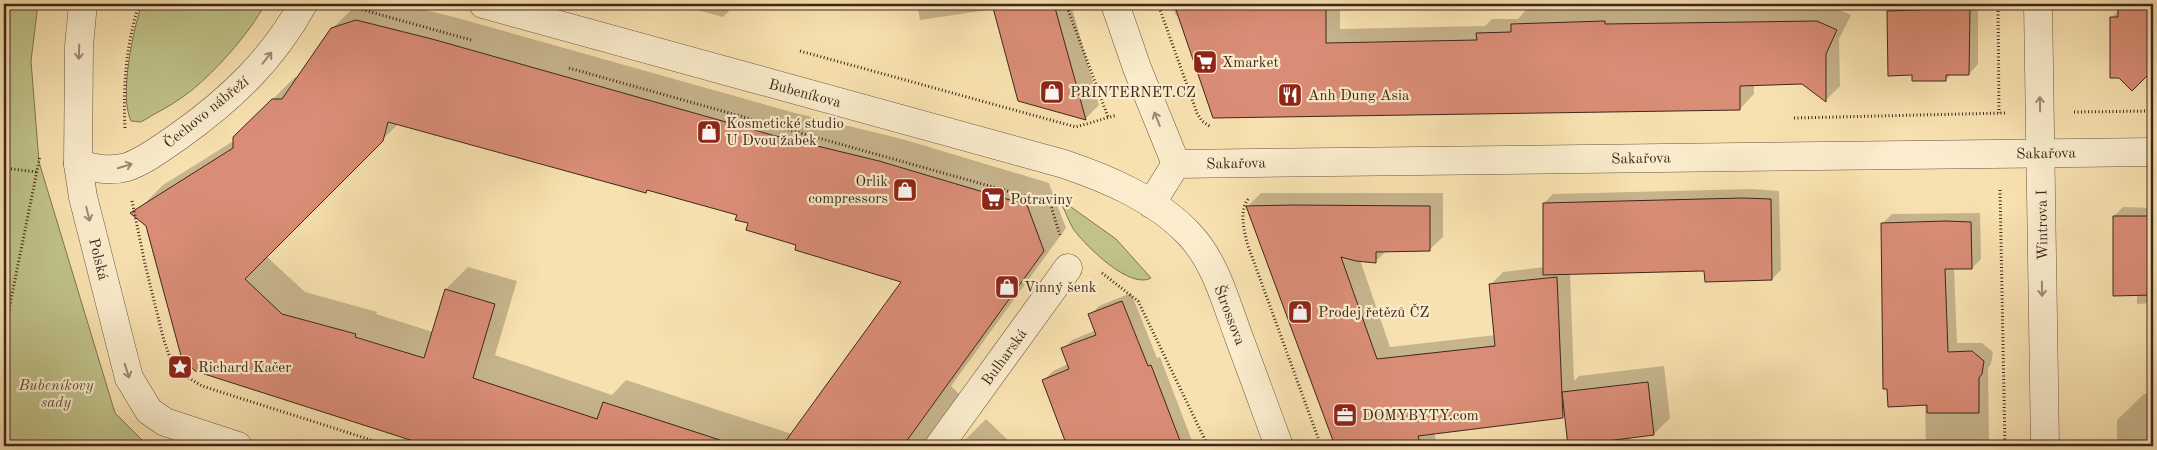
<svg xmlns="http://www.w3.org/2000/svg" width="2157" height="450" font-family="'Old Standard TT',serif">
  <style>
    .green { fill: #c0c28a; stroke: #807453 }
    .shadow { fill: #0003; fill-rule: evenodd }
    .building { fill: #da8d76; stroke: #3f261c }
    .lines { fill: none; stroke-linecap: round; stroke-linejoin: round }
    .minor-casing { stroke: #6d5541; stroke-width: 29 }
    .tertiary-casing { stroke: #6d5541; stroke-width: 29 }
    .path { stroke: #3f261c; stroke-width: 3; stroke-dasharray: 1 2.5; stroke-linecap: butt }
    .minor { stroke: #faeccc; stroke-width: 28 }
    .tertiary { stroke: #faeccc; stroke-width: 28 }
    .oneway { stroke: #9c8974 }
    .labels { text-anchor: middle; stroke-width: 4.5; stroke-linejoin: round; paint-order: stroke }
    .poi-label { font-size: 15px; fill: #3f261c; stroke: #faeccc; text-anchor: start }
    .street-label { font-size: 15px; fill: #3f261c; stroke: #faeccc }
    .park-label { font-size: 15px; font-style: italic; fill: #5f4d38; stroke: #faeccc }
  </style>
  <rect width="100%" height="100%" fill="#f8e1b0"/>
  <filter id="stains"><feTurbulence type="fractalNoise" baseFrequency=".004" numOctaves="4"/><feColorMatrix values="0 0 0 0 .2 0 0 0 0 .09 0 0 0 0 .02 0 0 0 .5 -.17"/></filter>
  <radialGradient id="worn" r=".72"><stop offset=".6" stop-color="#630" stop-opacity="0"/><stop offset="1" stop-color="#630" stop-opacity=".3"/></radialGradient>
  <g class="green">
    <polygon points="4,4 35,4 37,12 31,61 39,162 115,413 148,446 4,446"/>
    <path d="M142 4H265C250 33 211 77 184 96 171 106 155 113 141 122L131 121C119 97 133 29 142 4Z"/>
    <path d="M1064 202 1116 239 1151 278C1130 290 1086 246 1074 230 1069 222 1066 213 1062 205Z"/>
  </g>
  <g class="shadow">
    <path d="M362 4H401L454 17 795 113 902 139 1049 183 1066 228 951 386 961 396 960 440 966 439 986 419 1014 446H430L196 370 141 207 163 185 235 140V137L295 77H299L332 29 355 6ZM399 123 646 192 648 189 738 214 749 223 797 244 903 282 792 434 626 380 612 395 495 355 517 281 468 267 446 289 433 332 376 314 377 312 305 292 266 256Z"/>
    <polygon points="676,4 736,4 723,17"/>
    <polygon points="917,4 1071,4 1099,105 1086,118 1019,100 995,9 920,20"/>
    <polygon points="1172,4 1340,4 1340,29 1485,26 1492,19 1518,19 1526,10 1619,7 1619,10 1832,7 1851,15 1839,39 1840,86 1826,100 1802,82 1754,85 1754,94 1740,109 1214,117 1178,14 1176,16"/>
    <polygon points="1896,4 1978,4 1978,64 1969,74 1952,73 1946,80 1913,74 1888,11"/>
    <polygon points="2120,4 2153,4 2153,77 2144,77 2111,18 2120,9"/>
    <polygon points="1752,189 1779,191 1781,270 1772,279 1706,270 1570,273 1574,381 1579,376 1664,366 1670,418 1654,434 1566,413 1562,417 1434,433 1437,444 1436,446 1337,446 1248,206 1261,193 1443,193 1443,237 1429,250 1386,251 1376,261 1360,260 1390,347 1496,335 1490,285 1503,272 1545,267 1544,203 1553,194"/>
    <polygon points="2123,207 2153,208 2153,303 2137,304 2137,294 2114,216"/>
    <polygon points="1980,213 1981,259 1972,268 1954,268 1957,343 1982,343 1993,352 1991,364 1988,368 1989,446 1926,446 1925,404 1883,223 1892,214"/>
    <polygon points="1131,293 1157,358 1160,357 1194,446 1069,446 1044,380 1053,371 1068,364 1063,349 1072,340 1096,330 1090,315 1099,306"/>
    <polygon points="2144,394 2153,394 2153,446 2117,446 2117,420"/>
  </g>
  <g class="building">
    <polygon points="992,4 1054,4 1086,120 1018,101"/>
    <polygon points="1174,4 1326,4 1326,43 1477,40 1476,33 1511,32 1511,24 1605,21 1605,24 1817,21 1837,30 1826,54 1826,102 1802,84 1740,86 1740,110 1213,118"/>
    <polygon points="2118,4 2153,4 2153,70 2132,91 2119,78 2110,78 2110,17 2118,17"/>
    <polygon points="1945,9 1970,9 1969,75 1946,75 1946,81 1912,81 1912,75 1888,76 1887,11"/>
    <polygon points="356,20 432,39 772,135 879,161 1027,205 1044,251 903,446 782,446 901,282 795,250 796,245 746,230 748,223 735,220 737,215 647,190 646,193 388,122 383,141 245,279 282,314 356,334 355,337 424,358 445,289 495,304 473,378 597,419 603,402 720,440 718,446 429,446 195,371 181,356 146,226 130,213 233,148 233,137 272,99 282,99 331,28"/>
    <polygon points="1742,198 1771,199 1772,280 1705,282 1704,271 1543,275 1543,203"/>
    <polygon points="1292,205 1430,206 1430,251 1376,252 1376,263 1356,261 1341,257 1377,359 1495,346 1489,284 1557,277 1563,418 1418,436 1421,446 1335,446 1246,206"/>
    <polygon points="2113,216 2153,216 2153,295 2113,296"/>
    <polygon points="1946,221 1971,222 1972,269 1945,269 1948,352 1972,351 1984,361 1982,374 1979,378 1979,413 1927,413 1927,405 1888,407 1887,389 1883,389 1881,223"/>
    <polygon points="1122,301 1148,366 1151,365 1182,446 1067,446 1042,380 1069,369 1061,348 1096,335 1088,314"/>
    <polygon points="1648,382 1654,435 1568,446 1562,392"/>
  </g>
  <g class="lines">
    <defs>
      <g id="minor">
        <polyline points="83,4 79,46 78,164 83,197 129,378 149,411 165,422 238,446"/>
        <polyline points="1115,4 1137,68 1176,164"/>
        <polyline points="2038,4 2045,446"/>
        <path d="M78 164C94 168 110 172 127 167 145 161 163 147 179 136 230 100 273 59 303 4"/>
        <polyline points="1176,164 2153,152"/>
        <polyline points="1151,204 1176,164"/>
        <polyline points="939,446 1068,268"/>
      </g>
      <path id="tertiary" d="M483 4 1064 164C1108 179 1156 199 1189 234 1214 260 1225 299 1237 332 1251 370 1265 408 1279 446"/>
    </defs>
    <use href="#minor" class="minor-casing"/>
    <use href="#tertiary" class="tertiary-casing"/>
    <g class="path">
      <polyline points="342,4 471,40"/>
      <polyline points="1066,4 1108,117"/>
      <polyline points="1158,4 1197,113 1202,121 1211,127"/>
      <polyline points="1998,4 1999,113"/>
      <polyline points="4,16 10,4"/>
      <polyline points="800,51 1076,127 1117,115"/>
      <polyline points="569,68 1050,203 1060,235"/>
      <polyline points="2074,112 2153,111"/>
      <polyline points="1794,118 2005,113"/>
      <path d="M125 128C123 84 126 46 139 4"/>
      <polyline points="4,168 37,172"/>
      <polyline points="2000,190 2005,446"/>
      <path d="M1248 199C1239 212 1244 228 1247 243L1321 446"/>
      <polyline points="132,201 145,264 163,337 171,361 184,375 202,386 390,446"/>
      <polyline points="1102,273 1138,301 1208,446"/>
      <polyline points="4,334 40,156"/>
    </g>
    <use href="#minor" class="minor"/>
    <use href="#tertiary" class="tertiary"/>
  </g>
  <defs><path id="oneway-shaft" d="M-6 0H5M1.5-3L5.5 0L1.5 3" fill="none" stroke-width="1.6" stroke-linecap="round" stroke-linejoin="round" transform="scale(1.25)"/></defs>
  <g class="oneway">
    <use href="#oneway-shaft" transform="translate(79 52) rotate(92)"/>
    <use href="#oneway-shaft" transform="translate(267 58) rotate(-51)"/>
    <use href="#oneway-shaft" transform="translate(2040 104) rotate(-91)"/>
    <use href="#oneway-shaft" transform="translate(1157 119) rotate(-112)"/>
    <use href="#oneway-shaft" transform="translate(125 166) rotate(-17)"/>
    <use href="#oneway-shaft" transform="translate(88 214) rotate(76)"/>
    <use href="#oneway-shaft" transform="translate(2042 289) rotate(89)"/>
    <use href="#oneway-shaft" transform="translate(127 371) rotate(72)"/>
  </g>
  <defs>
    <symbol id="supermarket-square" viewBox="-11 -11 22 22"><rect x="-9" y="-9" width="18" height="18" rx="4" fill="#8f2418" stroke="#faeccc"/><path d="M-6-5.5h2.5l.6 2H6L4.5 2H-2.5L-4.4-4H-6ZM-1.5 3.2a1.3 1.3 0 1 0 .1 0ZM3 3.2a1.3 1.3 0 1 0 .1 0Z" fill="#fff"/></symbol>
    <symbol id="shop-square" viewBox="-11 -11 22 22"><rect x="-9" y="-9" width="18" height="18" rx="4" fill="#8f2418" stroke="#faeccc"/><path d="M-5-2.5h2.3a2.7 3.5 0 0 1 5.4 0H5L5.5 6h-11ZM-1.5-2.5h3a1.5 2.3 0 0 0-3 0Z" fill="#fff"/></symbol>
    <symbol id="restaurant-square" viewBox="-11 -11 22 22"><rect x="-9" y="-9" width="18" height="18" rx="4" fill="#8f2418" stroke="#faeccc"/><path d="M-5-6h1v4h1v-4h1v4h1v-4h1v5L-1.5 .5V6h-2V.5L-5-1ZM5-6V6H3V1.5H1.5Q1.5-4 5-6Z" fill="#fff"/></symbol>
    <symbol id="sight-square" viewBox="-11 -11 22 22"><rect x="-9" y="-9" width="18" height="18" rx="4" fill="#8f2418" stroke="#faeccc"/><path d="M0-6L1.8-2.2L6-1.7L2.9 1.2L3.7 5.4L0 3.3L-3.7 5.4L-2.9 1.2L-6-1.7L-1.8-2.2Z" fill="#fff"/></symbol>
    <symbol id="office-square" viewBox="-11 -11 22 22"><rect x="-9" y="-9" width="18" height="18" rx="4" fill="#8f2418" stroke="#faeccc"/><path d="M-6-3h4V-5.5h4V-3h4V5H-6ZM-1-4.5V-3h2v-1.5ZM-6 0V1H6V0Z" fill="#fff"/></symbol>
  </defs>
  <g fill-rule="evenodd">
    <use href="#supermarket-square" x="1191" y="48" width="28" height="28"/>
    <use href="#shop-square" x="1038" y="78" width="28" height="28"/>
    <use href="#restaurant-square" x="1276" y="81" width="28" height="28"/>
    <use href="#shop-square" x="695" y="118" width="28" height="28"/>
    <use href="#shop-square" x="891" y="176" width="28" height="28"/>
    <use href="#supermarket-square" x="979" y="185" width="28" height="28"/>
    <use href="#shop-square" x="993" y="273" width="28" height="28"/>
    <use href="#shop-square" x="1286" y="298" width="28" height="28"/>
    <use href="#sight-square" x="166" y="353" width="28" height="28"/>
    <use href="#office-square" x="1331" y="401" width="28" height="28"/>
  </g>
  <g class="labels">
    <g class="poi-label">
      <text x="1222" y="67">Xmarket</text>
      <text x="1070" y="97">PRINTERNET.CZ</text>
      <text x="1308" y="100">Anh Dung Asia</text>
      <text x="726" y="128">Kosmetické studio<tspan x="726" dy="17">U Dvou žabek</tspan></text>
      <text x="888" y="186" text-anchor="end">Orlik<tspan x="888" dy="17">compressors</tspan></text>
      <text x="1010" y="204">Potraviny</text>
      <text x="1024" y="292">Vinný šenk</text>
      <text x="1318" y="317">Prodej řetězů ČZ</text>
      <text x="198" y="372">Richard Kačer</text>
      <text x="1362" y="420">DOMYBYTY.com</text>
    </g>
    <g class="street-label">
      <text transform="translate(805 93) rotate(15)" y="5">Bubeníkova</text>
      <text transform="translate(206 112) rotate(-39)" y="5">Čechovo nábřeží</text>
      <text transform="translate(2046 153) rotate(-1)" y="5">Sakařova</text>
      <text transform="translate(1641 158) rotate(-1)" y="5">Sakařova</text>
      <text transform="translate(1236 163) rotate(-1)" y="5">Sakařova</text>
      <text transform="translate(2042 225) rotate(-91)" y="5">Wintrova I</text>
      <text transform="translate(99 259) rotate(76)" y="5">Polská</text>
      <text transform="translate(1230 315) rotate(69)" y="5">Štrossova</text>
      <text transform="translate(1004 357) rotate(-54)" y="5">Bulharská</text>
    </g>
    <g class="park-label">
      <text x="56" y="390">Bubeníkovy<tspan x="56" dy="17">sady</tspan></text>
    </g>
  </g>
  <rect width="2157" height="450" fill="none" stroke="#f8e1b0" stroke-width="20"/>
  <rect x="5" y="5" width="2147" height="440" fill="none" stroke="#3f261c" stroke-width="2.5"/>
  <rect x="10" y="10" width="2137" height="430" fill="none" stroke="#3f261c"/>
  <rect width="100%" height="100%" filter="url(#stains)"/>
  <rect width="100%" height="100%" fill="url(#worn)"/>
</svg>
